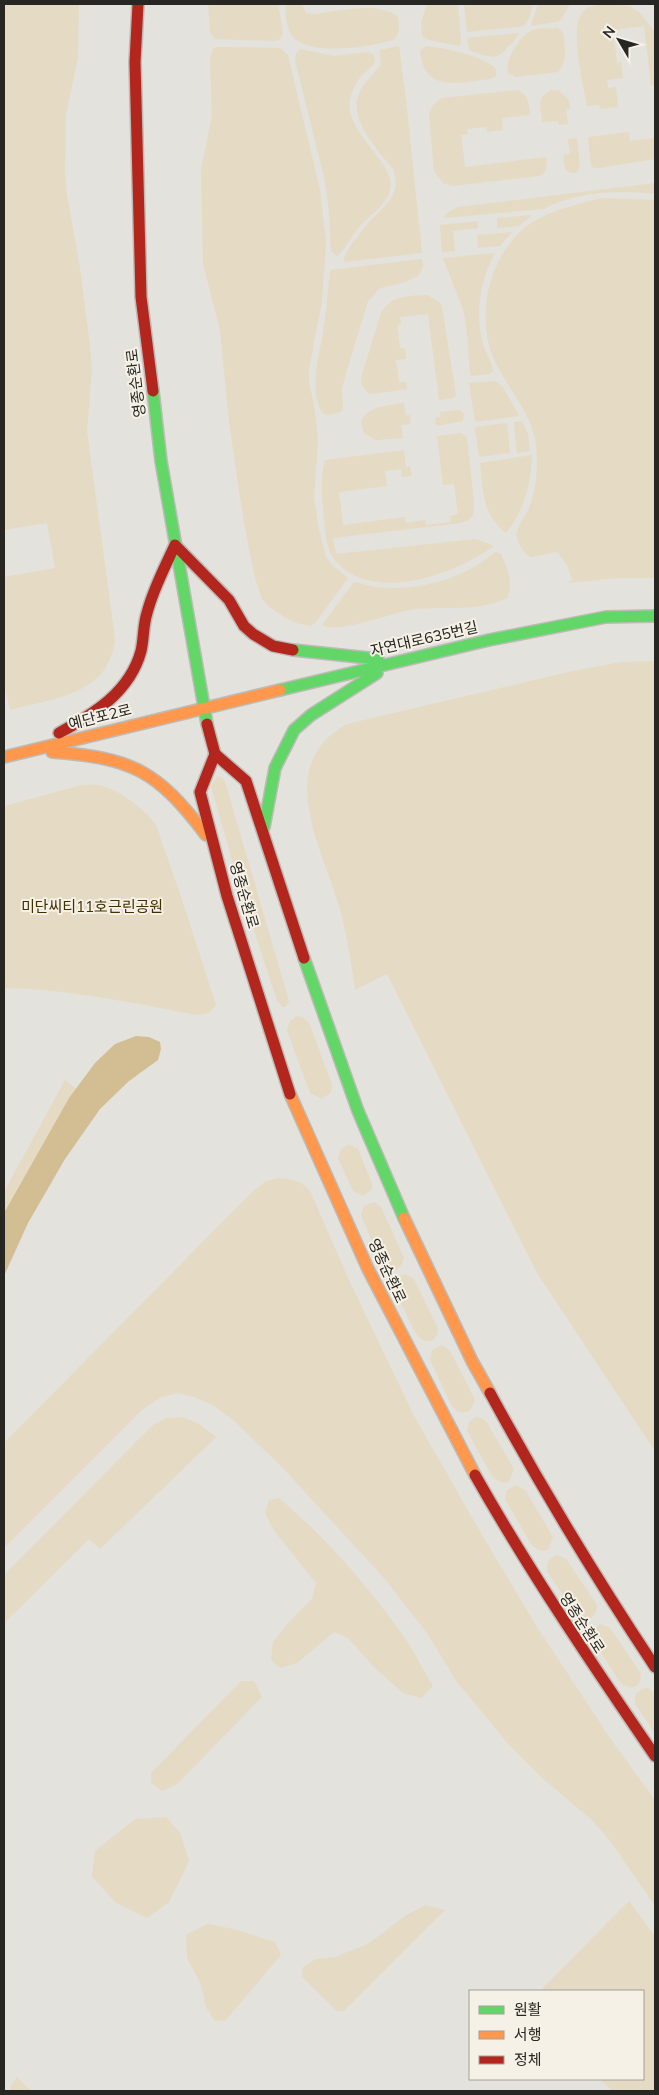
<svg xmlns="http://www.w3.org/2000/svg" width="659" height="2095" font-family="Mulish,'Noto Sans KR',sans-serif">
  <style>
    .green { fill: #e5dac3 }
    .water { fill: #d3be93 }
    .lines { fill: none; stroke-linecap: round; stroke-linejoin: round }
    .fast-casing { stroke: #bcbbb7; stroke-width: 14 }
    .slow-casing { stroke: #bcbbb7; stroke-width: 14 }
    .jam-casing { stroke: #bcbbb7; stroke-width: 14 }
    .fast { stroke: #63d668; stroke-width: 11 }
    .slow { stroke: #ff974d; stroke-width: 11 }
    .jam { stroke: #b3261e; stroke-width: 11 }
    .labels { text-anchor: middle; stroke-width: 4; stroke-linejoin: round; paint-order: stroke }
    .street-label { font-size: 15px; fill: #282622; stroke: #f6f1e6 }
    .park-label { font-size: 15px; fill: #433000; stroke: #f6f1e6 }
  </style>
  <rect width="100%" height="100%" fill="#e4e2dc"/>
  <g class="green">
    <path d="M4 4H79L78 57 66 114 65 171 67 195 80 268 90 346 92 369 87 431 115 639C109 695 54 698 10 710L4 681V577L55 568 47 523 4 530Z"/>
    <polygon points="208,4 278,4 283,33 279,40 274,41 215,39 210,32"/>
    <path d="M287 4H302L306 13 312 14C339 12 377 0 398 17L399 30 395 39C373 47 306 58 291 34 287 27 286 17 285 8Z"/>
    <polygon points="427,4 458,4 461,41 459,46 429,40 422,36 421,23"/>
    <polygon points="464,4 533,4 529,18 524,26 467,32"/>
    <polygon points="538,4 570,4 560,21 531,26"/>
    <path d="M600 4H619L631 7 639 12 655 32V85H651L644 26 613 30 617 63 621 62 623 78 607 80 608 88 616 87 618 107 600 109 599 105 587 106C584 87 569 27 582 13 586 7 594 6 600 4Z"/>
    <path d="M558 28 563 33C565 47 568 61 558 72L516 77 508 73C504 62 519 38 529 32 536 27 549 29 558 28Z"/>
    <path d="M519 33 518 36C496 60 500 61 469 50L467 38Z"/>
    <path d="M399 46 406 100 422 253 344 262C344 255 348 250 352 244 357 237 363 229 369 222 385 206 403 194 393 169 378 150 348 120 359 94 364 82 374 75 380 65 382 60 379 55 380 50Z"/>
    <path d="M426 46C441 47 487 57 496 69V76L491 79C460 82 424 94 420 51Z"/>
    <polygon points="217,47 280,48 288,55 320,190 326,241 322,301 309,369 309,381 315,412 318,441 314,497 319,530 326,557 332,565 348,578 315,623 311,626 296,623 286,618 268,606 262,599 254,575 243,517 229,422 220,330 203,264 201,169 212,116 210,58 213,49"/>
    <path d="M300 49 334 56 367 52 373 54C374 57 375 58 375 61 373 67 366 71 362 75 357 81 351 92 350 99 343 133 399 164 390 191 385 206 370 215 360 226 352 235 346 249 337 256L331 251 329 211 324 177 295 60 296 54Z"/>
    <path d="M517 90C529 95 529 103 530 115L502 118 503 130 487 132 486 127 467 129 468 134 461 135 465 167 546 157C547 166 548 172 539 176L452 186 443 183 434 171 429 115C431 107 434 103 442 98Z"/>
    <polygon points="551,90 558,90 569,100 570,109 566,109 568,124 559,125 558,121 542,122 540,104 542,97"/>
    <polygon points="629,132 630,141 655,138 655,159 598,168 594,168 591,165 588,137"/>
    <polygon points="577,138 580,167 576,173 571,173 565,169 563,155 570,154 568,139"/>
    <path d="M655 183V194C619 190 577 191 544 209L444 218 448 212 458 207Z"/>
    <path d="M601 198 655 200V578H619L568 583 572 579 567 565 557 552 531 557 527 555C522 550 515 540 517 532 519 523 527 514 530 505 537 486 538 465 536 445 532 412 506 387 493 357 474 310 492 246 536 220 555 209 580 204 601 198Z"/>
    <polygon points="532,215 519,226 497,228 497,218"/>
    <polygon points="478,221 478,228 453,231 455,251 442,252 440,225"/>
    <polygon points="512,232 500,246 478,248 477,235"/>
    <path d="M495 253C479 281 475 314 483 345 486 354 492 362 493 371L489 374 471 376 470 373 467 334 464 312 443 258Z"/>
    <path d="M421 259 424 264 419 275 406 282 380 288 368 301 346 373 342 389 343 410C338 414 328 416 323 414 307 386 321 354 324 325 327 307 328 289 330 270Z"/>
    <path d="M427 295 439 302 442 307 456 395 453 398 439 400 428 314 400 317 401 324 397 325 400 348H405L406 359 396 360 399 382H406L407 389 373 394 368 393 361 384V378L381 313C392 295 408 296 427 295Z"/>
    <polygon points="495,381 503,387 519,416 475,422 469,383"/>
    <path d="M404 403 406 415H410L411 424 401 425 403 438 376 440 364 433 361 422C368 405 388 406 404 403Z"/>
    <polygon points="459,410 464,414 463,421 436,426 435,418 441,417 440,412"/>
    <polygon points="522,421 528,434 530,451 517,453 514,422"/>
    <polygon points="507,423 510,453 479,457 475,427"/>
    <path d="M461 433 467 438 474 502 473 516 466 521 460 523 333 538 336 554 476 539 494 546C457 573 373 605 336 561 326 550 325 531 324 517 322 498 320 479 325 460L404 450 406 467 410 466 412 476 402 477 401 469 385 471 387 486 339 492 343 525 405 517 406 523 425 520 426 525 451 522 450 516 458 514 454 484 443 485 437 436Z"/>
    <path d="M532 455C531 485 524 510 506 533 482 514 483 491 480 463Z"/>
    <path d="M495 552 501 554C507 567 514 583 507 598 475 614 438 604 404 611 388 615 335 634 322 625L354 582C361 583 368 586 376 587 417 592 464 579 495 552Z"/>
    <path d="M655 661V1451L537 1273 387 974 355 990C351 960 346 929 337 900 319 841 275 764 347 724L573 671 621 662Z"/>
    <polygon points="218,776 222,778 225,782 289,1001 286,1007 282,1007 277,1001 237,878 211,786"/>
    <path d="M82 785C87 785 93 784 98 785 116 787 146 810 156 825L181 897 216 1005 209 1013 197 1015C133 1003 69 989 4 988V806Z"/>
    <polygon points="297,1016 302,1017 309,1023 332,1085 331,1092 322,1099 310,1093 287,1030 290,1021"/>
    <polygon points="65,1080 76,1089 69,1098 4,1213 4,1192"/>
    <polygon points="349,1144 358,1149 372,1184 372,1189 363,1196 353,1191 338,1158 341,1149"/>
    <path d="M278 1178C292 1179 301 1180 310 1191L349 1280 414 1416 478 1528 535 1624 610 1738 655 1800V1906L611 1842 593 1821 541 1777 510 1746 457 1682 427 1633 384 1578 281 1466 233 1420 214 1406 194 1397 179 1393 161 1397 143 1409 4 1548V1443L251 1193 266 1181Z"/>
    <path d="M374 1202 381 1207 404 1258C400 1273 391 1273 381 1262L361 1215 364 1206Z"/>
    <path d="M405 1274 414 1279 438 1329 437 1335 432 1341C424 1342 421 1339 416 1334L394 1288 396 1278Z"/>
    <path d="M442 1345 450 1351 475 1400C471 1415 461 1416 452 1406L430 1360 432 1350Z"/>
    <path d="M477 1416 486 1421 514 1469 509 1482C501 1484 498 1481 492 1476L467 1431 469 1422Z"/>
    <polygon points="182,1417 199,1424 216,1437 100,1549 89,1539 4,1623 4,1575 153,1425 167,1418"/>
    <path d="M516 1485 525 1490 553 1537 548 1550C540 1552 536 1549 531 1544L505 1499 507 1490Z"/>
    <path d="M279 1498C325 1537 369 1587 404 1637 415 1653 423 1670 433 1686L421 1698 403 1693 375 1668 348 1638 334 1632 297 1663 280 1668 271 1660 273 1642 290 1621 312 1599 316 1583 276 1533 265 1513 269 1500Z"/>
    <path d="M557 1555 566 1559 597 1605C596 1620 586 1623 575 1613L547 1571 548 1561Z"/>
    <path d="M601 1624 610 1628 641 1674C640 1689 631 1691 620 1682L592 1639 593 1630Z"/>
    <polygon points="241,1681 254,1681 262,1697 176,1785 162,1791 151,1783 151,1773"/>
    <polygon points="645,1688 649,1688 655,1694 655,1734 635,1703 636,1693"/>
    <polygon points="166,1817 180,1833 189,1861 169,1902 147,1918 116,1903 92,1876 95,1851 135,1819"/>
    <polygon points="629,1901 655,1937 655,2091 613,2091 600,2079 643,2079 643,1991 540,1991"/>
    <polygon points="426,1905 445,1910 344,2011 338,2012 302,1977 303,1967 316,1959 335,1957 368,1944 408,1914"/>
    <polygon points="207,1924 234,1929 275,1942 281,1955 225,2021 214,2020 206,2007 200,1982 187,1958 186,1935"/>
    <polygon points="17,2077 31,2091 10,2091 11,2086"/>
  </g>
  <polygon class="water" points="136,1036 149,1037 160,1042 161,1049 158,1060 129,1081 100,1109 65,1159 28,1223 4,1276 4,1213 69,1098 95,1063 115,1044"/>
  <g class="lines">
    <defs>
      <g id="fast">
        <polyline points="153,391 161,461 207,724"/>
        <polyline points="293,650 378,659"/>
        <polyline points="280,690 489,640 606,617 655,616"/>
        <polyline points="264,827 275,768 294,730 311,715 377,673"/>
        <polyline points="304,958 358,1111 404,1218"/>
      </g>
      <g id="slow">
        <path d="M52 752C132 758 157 770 206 835"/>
        <polyline points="4,757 280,690"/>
        <polyline points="290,1094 368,1269 475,1475"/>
        <polyline points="404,1218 472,1361 490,1393"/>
      </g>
      <g id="jam">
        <polyline points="138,4 135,62 141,297 153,391"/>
        <polyline points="207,724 215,754 246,781 304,958"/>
        <path d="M59 733C94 714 130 692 141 651 144 638 143 625 147 613 153 589 165 567 175 545L229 600 244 626 253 634 273 646 293 650"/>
        <polyline points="215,754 200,792 227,896 290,1094"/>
        <path d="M490 1393C541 1487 596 1578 655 1667"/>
        <path d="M475 1475C530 1572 592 1664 655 1756"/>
      </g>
    </defs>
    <use href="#fast" class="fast-casing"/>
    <use href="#slow" class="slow-casing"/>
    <use href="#jam" class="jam-casing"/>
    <use href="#fast" class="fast"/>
    <use href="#slow" class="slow"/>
    <use href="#jam" class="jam"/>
  </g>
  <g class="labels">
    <g class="street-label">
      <text transform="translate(136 383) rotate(-97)" y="5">영종순환로</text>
      <text transform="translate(424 639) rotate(-13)" y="5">자연대로635번길</text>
      <text transform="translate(100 717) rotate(-14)" y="5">예단포2로</text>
      <text transform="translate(244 895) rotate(74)" y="5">영종순환로</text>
      <text transform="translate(387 1271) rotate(65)" y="5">영종순환로</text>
      <text transform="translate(582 1623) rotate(57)" y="5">영종순환로</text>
    </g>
    <g class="park-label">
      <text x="92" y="912">미단씨티11호근린공원</text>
    </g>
  </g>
  <rect width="659" height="2095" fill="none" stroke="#282622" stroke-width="10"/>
  <rect x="469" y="1990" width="175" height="90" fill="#f6f1e6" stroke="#a4a098"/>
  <rect x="479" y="2006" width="25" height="8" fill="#63d668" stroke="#a4a098"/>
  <text x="514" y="2015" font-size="15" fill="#282622">원활</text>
  <rect x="479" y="2031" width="25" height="8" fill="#ff974d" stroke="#a4a098"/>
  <text x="514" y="2040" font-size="15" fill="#282622">서행</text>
  <rect x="479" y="2056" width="25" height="8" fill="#b3261e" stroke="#a4a098"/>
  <text x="514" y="2065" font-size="15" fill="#282622">정체</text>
  <g transform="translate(619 40) rotate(308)" stroke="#f6f1e6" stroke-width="4" paint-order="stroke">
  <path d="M0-4L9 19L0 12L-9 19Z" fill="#282622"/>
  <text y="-8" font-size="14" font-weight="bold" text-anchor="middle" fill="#282622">N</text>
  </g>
</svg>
